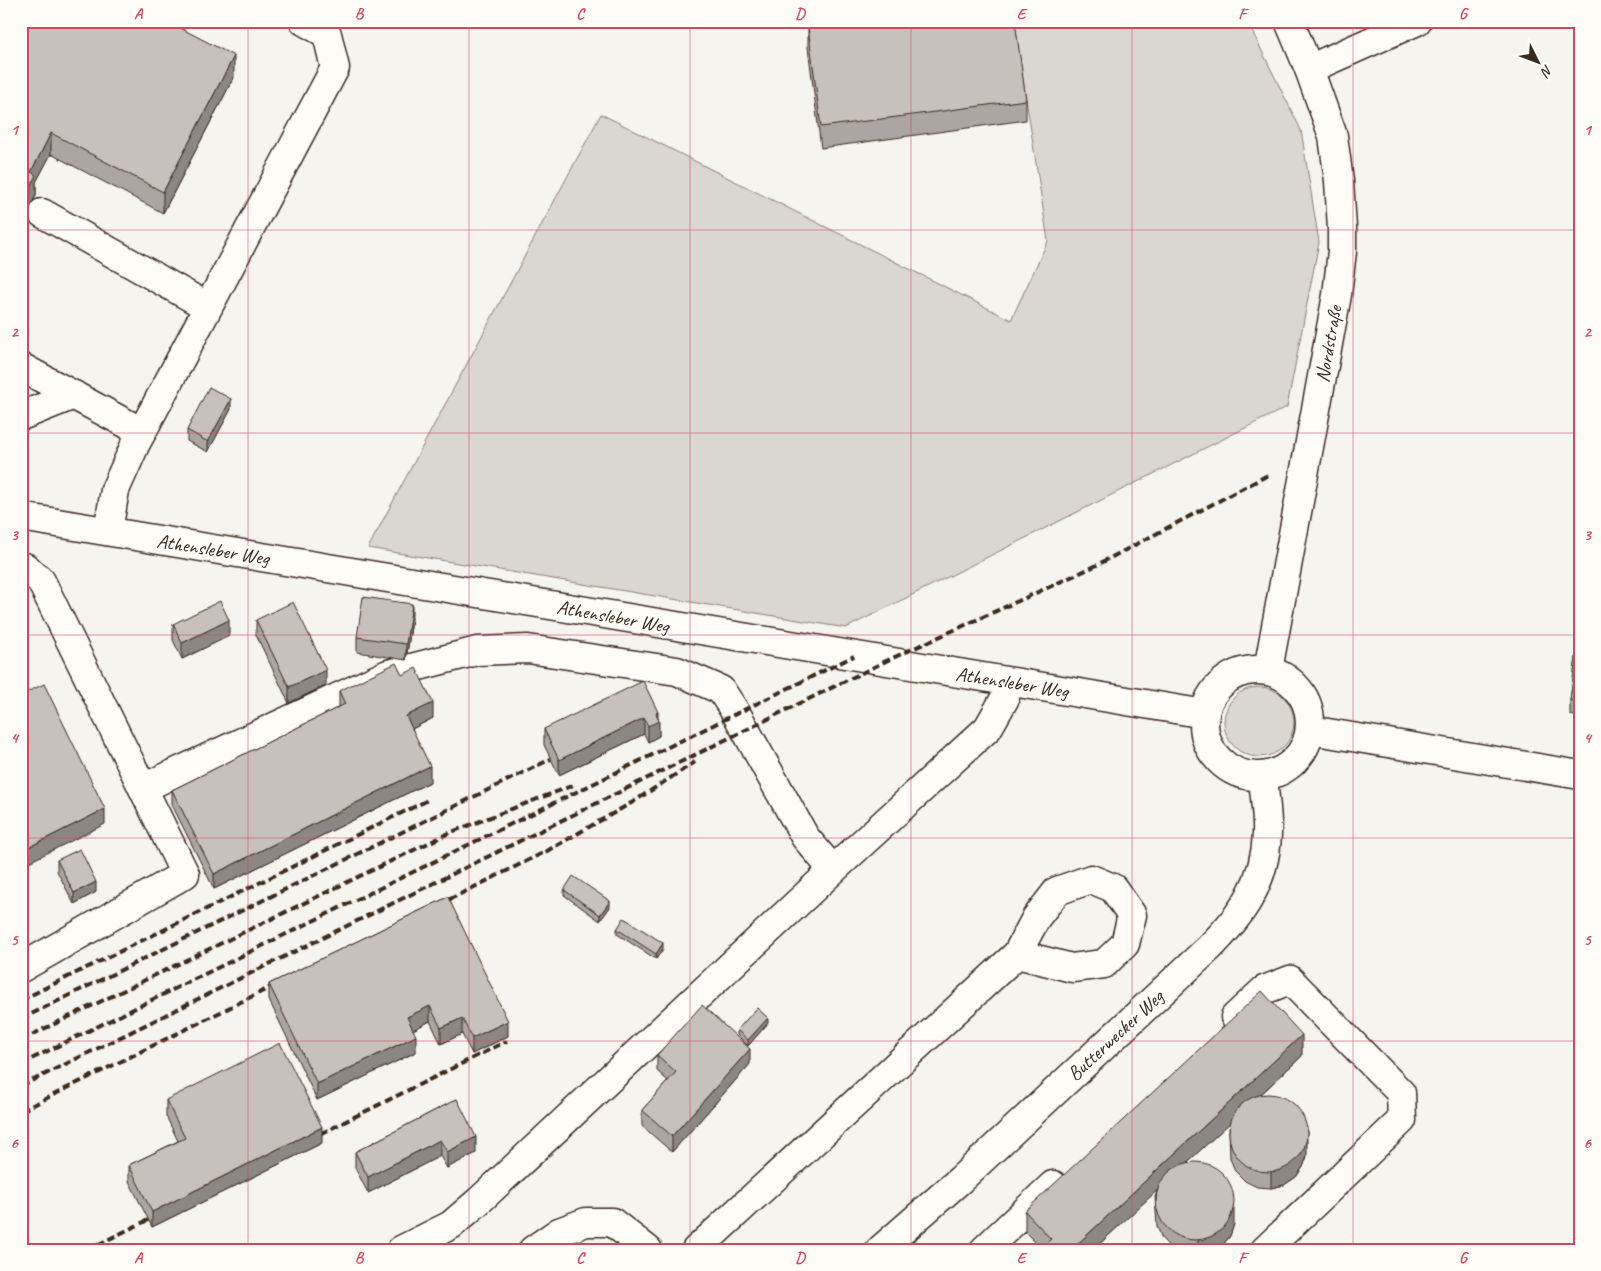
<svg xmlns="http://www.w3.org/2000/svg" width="1601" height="1271" font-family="Caveat,sans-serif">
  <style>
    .green { fill: #dad6d0; stroke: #8a8077 }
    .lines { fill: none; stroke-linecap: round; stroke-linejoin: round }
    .minor-casing { stroke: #3b2a1e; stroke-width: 31 }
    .major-casing { stroke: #3b2a1e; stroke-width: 31 }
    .minor { stroke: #fdfcf7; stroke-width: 28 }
    .major { stroke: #fdfcf7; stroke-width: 28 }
    .rail { stroke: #3b2a1e; stroke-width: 4; stroke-dasharray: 8 4; stroke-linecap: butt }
    .wall { fill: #aba6a1; stroke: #3b2a1e }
    .shaded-wall { fill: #8b8783; stroke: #3b2a1e }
    .building { fill: #c7c1bb; stroke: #3b2a1e }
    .grid { fill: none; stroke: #d1495b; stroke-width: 1; stroke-opacity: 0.55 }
    .labels { text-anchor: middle; stroke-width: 5; stroke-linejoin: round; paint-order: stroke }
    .street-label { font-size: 20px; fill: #3b2a1e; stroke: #fdfcf7 }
    .neatline { fill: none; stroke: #d1495b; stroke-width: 2 }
    .grid-label { font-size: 16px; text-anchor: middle; font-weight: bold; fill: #d1495b }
  </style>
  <rect width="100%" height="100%" fill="#f5f4ee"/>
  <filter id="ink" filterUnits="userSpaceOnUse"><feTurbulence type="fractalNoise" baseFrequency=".02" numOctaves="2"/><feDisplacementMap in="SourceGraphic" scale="10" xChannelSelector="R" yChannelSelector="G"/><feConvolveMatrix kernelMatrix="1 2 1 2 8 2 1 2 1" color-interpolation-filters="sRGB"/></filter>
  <g filter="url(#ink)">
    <g class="green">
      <polygon points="1014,21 1247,21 1301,130 1319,242 1287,407 846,628 368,548 601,114 1011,320 1048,241"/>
      <circle cx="1259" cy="722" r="35"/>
    </g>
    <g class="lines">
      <defs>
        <g id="minor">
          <polyline points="1309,69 1417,21"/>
          <polyline points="42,213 208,307"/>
          <polyline points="21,367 142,432"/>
          <polyline points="21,416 74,395"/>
          <polyline points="108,531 115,490 135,445 335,68 327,34 304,21"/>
          <polyline points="21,566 25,567 41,581 185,874 21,968"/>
          <polyline points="1268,670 1337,295 1342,251 1342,228 1339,181 1333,136 1309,69 1289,21"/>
          <polyline points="143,788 388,674 477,651 528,649 677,671 721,690 736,713 805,837 833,870"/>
          <polyline points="1235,1017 1264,990 1290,980 1401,1093 1402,1120 1265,1250"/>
          <polyline points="401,1250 451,1225 480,1200 833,870 988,728 1005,698 1007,682"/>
          <polyline points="533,1250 559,1232 586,1222 612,1222 648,1250"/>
          <polyline points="696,1250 1017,954 1036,918 1057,891 1091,879 1113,888 1132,915 1125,944 1104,964 1072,968 1017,954"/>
          <path d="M880 1250 960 1180 1209 948C1242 915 1265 883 1267 834 1268 815 1264 795 1263 776"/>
          <polyline points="984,1250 1053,1185"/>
        </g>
        <g id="major">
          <polyline points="21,517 1205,714"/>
          <circle cx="1257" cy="723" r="53"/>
          <polyline points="1310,730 1580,775"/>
        </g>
      </defs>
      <use href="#minor" class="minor-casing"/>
      <use href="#major" class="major-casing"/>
      <use href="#minor" class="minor"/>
      <use href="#major" class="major"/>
      <g class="rail">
        <polyline points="438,905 547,851 633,802 695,762"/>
        <polyline points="21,1000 428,800"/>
        <polyline points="21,1019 551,759"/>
        <polyline points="21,1040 449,833 574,785"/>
        <polyline points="21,1064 854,656"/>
        <polyline points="21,1086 886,661 1093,567 1268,475"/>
        <polyline points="21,1111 281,982"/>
        <polyline points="310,1139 507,1041"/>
        <polyline points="87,1250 160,1214"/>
      </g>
    </g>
    <g class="wall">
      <polygon points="21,21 234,77 163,213 51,154 36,182 36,195 30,208 21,203"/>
      <polygon points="808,27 1026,100 1026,120 821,148 808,47"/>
      <polygon points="231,409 208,452 187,441 187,430"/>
      <polygon points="256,620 326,685 289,703 256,635"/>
      <polygon points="412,620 406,660 357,652 357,637"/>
      <polygon points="173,624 229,636 182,659 173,640"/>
      <polygon points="1580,630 1580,717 1570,715 1570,700"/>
      <polygon points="402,675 433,718 412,729 430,782 214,889 172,805 172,790 339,707 339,691"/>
      <polygon points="658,717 659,736 648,742 644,734 559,775 544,745 544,729"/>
      <polygon points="57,860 96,892 74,904 57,871"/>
      <polygon points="564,890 610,907 600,921 564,895"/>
      <polygon points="448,897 508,1036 472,1054 462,1034 441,1044 430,1021 413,1030 416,1052 317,1100 269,1000 269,984"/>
      <polygon points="617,929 663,949 656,959 617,934"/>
      <polygon points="768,1023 748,1046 737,1035 737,1030"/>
      <polygon points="657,1055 750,1064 672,1152 642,1126 642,1110 668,1081 657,1071"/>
      <polygon points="1302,1056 1260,1095 1307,1156 1303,1167 1296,1177 1284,1185 1271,1188 1257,1187 1245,1181 1235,1171 1230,1158 1229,1129 1231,1121 1186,1163 1234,1224 1230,1236 1222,1246 1216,1250 1173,1250 1162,1239 1157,1226 1155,1197 1158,1189 1093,1250 1039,1250 1041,1248 1025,1232 1025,1211"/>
      <polygon points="457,1099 476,1153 447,1168 440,1156 368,1193 355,1168 355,1152"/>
      <polygon points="166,1100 322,1143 152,1227 129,1181 129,1165 178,1141 166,1116"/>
    </g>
    <g class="shaded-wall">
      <polygon points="234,56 234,77 163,213 163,192"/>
      <polygon points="51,133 51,154 36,182 36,195 30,208 31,172"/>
      <polygon points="231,399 231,409 208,452 208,442"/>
      <polygon points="412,604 412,620 406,660 406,644"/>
      <polygon points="229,620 229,636 182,659 182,643"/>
      <polygon points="326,670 326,685 289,703 289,687"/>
      <polygon points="433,703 433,718 406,732 406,716"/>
      <polygon points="658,712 658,721 659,721 659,736 648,742 648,726 656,713"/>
      <polygon points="644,718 644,734 559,775 559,760"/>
      <polygon points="430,766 430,782 214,889 214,874"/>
      <polygon points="105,809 105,824 21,866 21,851"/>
      <polygon points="96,882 96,892 74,904 74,893"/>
      <polygon points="610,901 610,907 600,921 600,915"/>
      <polygon points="663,943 663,949 656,959 656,954"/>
      <polygon points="430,1006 430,1021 407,1033 407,1017"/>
      <polygon points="462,1018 462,1034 441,1044 441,1028"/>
      <polygon points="768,1018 768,1023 748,1046 748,1040"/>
      <polygon points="508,1021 508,1036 472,1054 472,1038"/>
      <polygon points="1302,1035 1302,1056 1093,1250 1071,1250"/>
      <polygon points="416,1036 416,1052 317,1100 317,1084"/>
      <polygon points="750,1049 750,1064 672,1152 672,1136"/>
      <polygon points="322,1127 322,1143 152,1227 152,1212"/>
      <polygon points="1307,1127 1307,1156 1303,1167 1296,1177 1284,1185 1271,1188 1271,1172"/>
      <polygon points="476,1137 476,1153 447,1168 447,1152"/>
      <polygon points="440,1140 440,1156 368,1193 368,1177"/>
      <polygon points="1234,1208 1234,1224 1230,1236 1222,1246 1216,1250 1198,1250 1198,1241"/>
    </g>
    <g class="building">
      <polygon points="21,21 167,21 234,56 163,192 51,133 31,172 36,175 30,187 21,182"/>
      <polygon points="850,21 1015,21 1026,100 821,127 808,27"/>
      <polygon points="209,387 231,399 208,442 187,430"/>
      <polygon points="363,597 412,604 406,644 357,637"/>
      <polygon points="220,601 229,620 182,643 173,624"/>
      <polygon points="293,602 326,670 289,687 256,620"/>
      <polygon points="1580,630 1580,701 1570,700"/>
      <polygon points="396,663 402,675 416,668 433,703 406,716 430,766 214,874 172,790 345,704 339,691"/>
      <polygon points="643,681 658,712 656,713 659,721 648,726 644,718 559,760 544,729"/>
      <polygon points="44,684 105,809 21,851 21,695"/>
      <polygon points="80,849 96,882 74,893 57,860"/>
      <polygon points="573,876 610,901 600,915 564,890"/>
      <polygon points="448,897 508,1021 472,1038 462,1018 441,1028 430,1006 407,1017 416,1036 317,1084 269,984"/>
      <polygon points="624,918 663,943 656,954 617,929"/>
      <polygon points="1262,991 1302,1035 1071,1250 1039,1250 1051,1239 1025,1211"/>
      <polygon points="702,1005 750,1049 672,1136 642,1110 676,1072 657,1055"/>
      <polygon points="757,1008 768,1018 748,1040 737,1030"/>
      <polygon points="280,1043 322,1127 152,1212 129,1165 185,1138 166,1100"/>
      <circle cx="1268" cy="1133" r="39"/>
      <polygon points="457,1099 476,1137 447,1152 440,1140 368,1177 355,1152"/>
      <circle cx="1195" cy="1201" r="39"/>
    </g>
  </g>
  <path class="grid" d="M248 21V1250M469 21V1250M690 21V1250M911 21V1250M1132 21V1250M1353 21V1250M21 230H1580M21 433H1580M21 635H1580M21 838H1580M21 1041H1580"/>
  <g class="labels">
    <g class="street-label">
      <text transform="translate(1328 344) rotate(-80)" y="7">Nordstraße</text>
      <text transform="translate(213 549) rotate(9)" y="7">Athensleber Weg</text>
      <text transform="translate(613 616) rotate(10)" y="7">Athensleber Weg</text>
      <text transform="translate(1012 682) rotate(9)" y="7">Athensleber Weg</text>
      <text transform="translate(1115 1035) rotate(-43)" y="7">Butterwecker Weg</text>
    </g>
  </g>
  <rect width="1601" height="1271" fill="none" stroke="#fdfcf7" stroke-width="55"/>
  <g transform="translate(1538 62) rotate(132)" stroke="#fdfcf7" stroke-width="4" paint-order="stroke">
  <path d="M0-4L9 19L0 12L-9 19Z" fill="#3b2a1e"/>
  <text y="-8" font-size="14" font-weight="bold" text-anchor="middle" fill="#3b2a1e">N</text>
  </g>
  <rect x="28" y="28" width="1546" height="1216" class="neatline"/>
  <g class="grid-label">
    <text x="138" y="19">A</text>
    <text x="359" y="19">B</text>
    <text x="580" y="19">C</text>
    <text x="800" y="19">D</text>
    <text x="1021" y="19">E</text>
    <text x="1242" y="19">F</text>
    <text x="1463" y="19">G</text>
    <text x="14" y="135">1</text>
    <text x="1587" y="135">1</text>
    <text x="14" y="337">2</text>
    <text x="1587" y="337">2</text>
    <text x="14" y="540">3</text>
    <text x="1587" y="540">3</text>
    <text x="14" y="743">4</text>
    <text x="1587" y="743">4</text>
    <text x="14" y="945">5</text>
    <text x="1587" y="945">5</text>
    <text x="14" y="1148">6</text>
    <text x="1587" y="1148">6</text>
    <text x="138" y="1263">A</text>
    <text x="359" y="1263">B</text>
    <text x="580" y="1263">C</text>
    <text x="800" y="1263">D</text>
    <text x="1021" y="1263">E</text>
    <text x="1242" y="1263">F</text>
    <text x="1463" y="1263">G</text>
  </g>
</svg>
